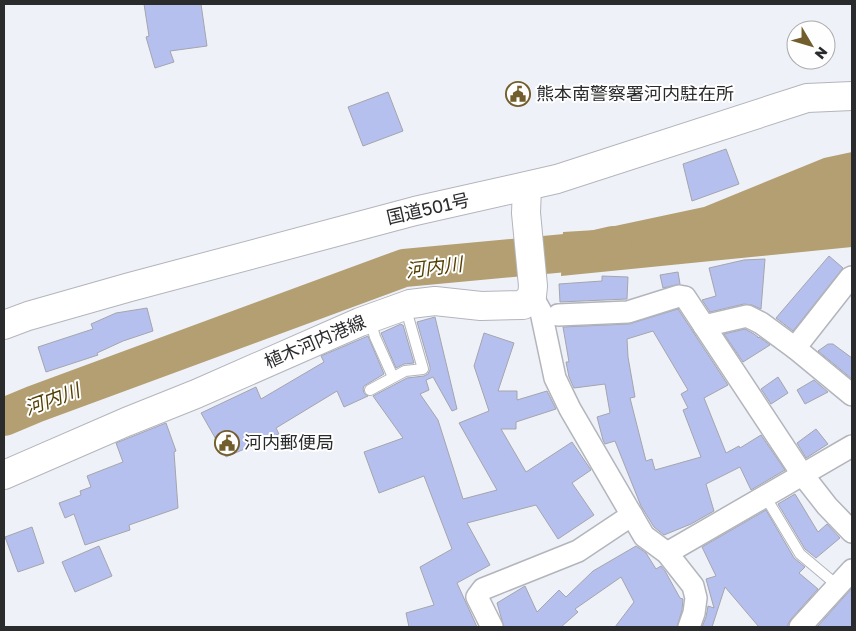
<svg xmlns="http://www.w3.org/2000/svg" width="856" height="631" font-family="'Golos Text','Noto Sans JP',sans-serif">
  <style>
    .water { fill: #b39f71 }
    .lines { fill: none; stroke-linecap: round; stroke-linejoin: round }
    .river { stroke: #b39f71; stroke-width: 38 }
    .building { fill: #b6c0ee; stroke: #a4a5ad; fill-rule: evenodd }
    .lane-casing { stroke: #b3b5bc; stroke-width: 12 }
    .street-casing { stroke: #b3b5bc; stroke-width: 24 }
    .secondary-casing { stroke: #b3b5bc; stroke-width: 30 }
    .highway-casing { stroke: #b3b5bc; stroke-width: 30 }
    .lane { stroke: #fff; stroke-width: 10 }
    .street { stroke: #fff; stroke-width: 21 }
    .secondary { stroke: #fff; stroke-width: 28 }
    .highway { stroke: #fff; stroke-width: 28 }
    .labels { text-anchor: middle; stroke-width: 4; stroke-linejoin: round; paint-order: stroke }
    .poi-label { font-size: 18px; fill: #2a2b2d; stroke: #fefefe; text-anchor: start }
    .street-label { font-size: 18px; fill: #2a2b2d; stroke: #fefefe }
    .water-label { font-size: 19px; font-style: italic; fill: #533f00; stroke: #fefefe }
  </style>
  <rect width="100%" height="100%" fill="#eff1f8"/>
  <polygon class="water" points="852,152 852,247 561,276 563,232 596,230 704,207 824,158"/>
  <g class="lines">
    <polyline class="river" points="4,417 35,404 404,268 587,251 613,245"/>
  </g>
  <g class="building">
    <polygon points="144,4 201,4 207,46 170,51 174,62 155,68 146,37 149,36"/>
    <polygon points="388,92 403,131 363,146 348,107"/>
    <polygon points="726,149 739,184 692,201 683,164"/>
    <polygon points="829,256 843,268 793,331 776,318"/>
    <polygon points="765,259 761,309 752,305 744,304 710,312 702,300 716,296 709,268 744,260"/>
    <polygon points="678,272 680,284 663,288 660,275"/>
    <polygon points="602,276 628,277 627,299 560,302 559,284 602,281"/>
    <polygon points="147,308 153,331 123,341 97,353 98,355 46,372 38,347 93,329 91,324 116,313"/>
    <path d="M678 309 728 385 704 398 726 453 739 446 740 448 761 435 785 470 751 490 740 467 706 484 714 511 691 524 664 535 654 527 641 506 615 441 605 444 603 440 597 417 610 413 605 384 574 388 569 377 566 362H569L563 327 629 324ZM653 331 688 390 681 394 688 408 683 410 701 457 655 470 652 459 646 461 630 398 635 397 628 357 627 339Z"/>
    <polygon points="435,317 457,409 452,411 433,377 426,380 429,390 420,394 438,420 463,499 497,490 459,423 489,411 474,366 484,333 514,343 498,391 517,391 517,400 547,391 556,409 516,422 516,429 501,429 526,472 572,442 591,470 572,483 594,515 558,539 536,505 467,523 490,565 457,583 477,627 409,627 406,613 434,605 420,567 452,549 424,476 379,493 364,452 403,438 373,396 407,378 424,376 428,374 430,370 430,367 417,322"/>
    <polygon points="401,324 402,325 403,325 414,363 404,364 396,368 381,333"/>
    <polygon points="745,329 754,334 758,337 758,338 759,337 770,345 743,362 724,334"/>
    <polygon points="368,336 384,374 364,386 363,389 364,393 368,396 344,407 337,391 276,428 279,434 226,457 201,413 256,387 261,399 324,362 321,356"/>
    <polygon points="828,344 833,344 852,358 852,379 818,351"/>
    <polygon points="778,377 788,393 771,404 761,389"/>
    <polygon points="814,380 828,392 805,404 797,390"/>
    <polygon points="166,423 176,451 174,452 178,508 129,525 130,530 85,545 74,514 65,518 59,503 81,495 80,491 91,487 87,476 123,462 116,443"/>
    <polygon points="816,429 828,444 806,458 797,443"/>
    <polygon points="795,494 818,532 827,524 840,538 816,558 805,549 778,504"/>
    <polygon points="766,510 794,558 805,567 799,573 818,589 791,619 788,624 788,627 759,627 725,587 712,627 702,627 706,617 708,606 714,608 706,579 716,576 702,547"/>
    <polygon points="32,527 44,563 18,572 5,537"/>
    <polygon points="99,546 112,576 75,592 62,562"/>
    <polygon points="636,546 646,553 656,569 661,566 665,571 680,598 683,599 682,610 677,627 615,627 634,602 621,577 575,609 578,612 561,627 504,627 497,603 525,586 537,612 559,590 566,597 593,571"/>
    <polygon points="852,588 852,627 817,627"/>
  </g>
  <g class="lines">
    <defs>
      <g id="lane">
        <polyline points="370,320 375,337 393,377"/>
        <polyline points="370,390 405,371 423,369 405,306"/>
        <polyline points="765,496 800,554 838,586"/>
      </g>
      <g id="street">
        <polyline points="852,277 850,278 795,348 852,395"/>
        <polyline points="532,296 541,312 555,378 570,409 644,536 667,553 693,586 696,598 694,613 689,627"/>
        <polyline points="558,315 628,312 679,296 685,297 802,474 827,506 852,532"/>
        <polyline points="704,326 747,316 761,323 795,348"/>
        <polyline points="667,553 852,446"/>
        <polyline points="492,627 477,597 483,589 578,551 632,515"/>
        <polyline points="800,627 852,570"/>
      </g>
      <polyline id="secondary" points="4,475 126,422 196,394 360,322 410,304 435,301 481,306 523,305 532,296 533,286 526,213 527,187"/>
      <polyline id="highway" points="4,325 28,316 130,287 415,211 557,179 807,98 852,96"/>
    </defs>
    <use href="#lane" class="lane-casing"/>
    <use href="#street" class="street-casing"/>
    <use href="#secondary" class="secondary-casing"/>
    <use href="#highway" class="highway-casing"/>
    <use href="#lane" class="lane"/>
    <use href="#street" class="street"/>
    <use href="#secondary" class="secondary"/>
    <use href="#highway" class="highway"/>
  </g>
  <defs>
    <symbol id="civic-ring" viewBox="-11 -11 22 22"><circle r="9.5" fill="#fefefe" stroke="#725d2c" stroke-width="1.5"/><path d="M-.6-6.5H3V-4.5H.6V-3L4-1V1h2V6H-6V1h2V-1L-.6-3ZM-1.2 2.5V6h2.4V2.5Z" fill="#725d2c"/></symbol>
  </defs>
  <g fill-rule="evenodd">
    <use href="#civic-ring" x="504" y="80" width="28" height="28"/>
    <use href="#civic-ring" x="213" y="429" width="28" height="28"/>
  </g>
  <g class="labels">
    <g class="poi-label">
      <text x="536" y="100">熊本南警察署河内駐在所</text>
      <text x="244" y="449">河内郵便局</text>
    </g>
    <g class="street-label">
      <text transform="translate(428 209) rotate(-13)" y="6">国道501号</text>
      <text transform="translate(315 342) rotate(-23)" y="6">植木河内港線</text>
    </g>
    <g class="water-label">
      <text transform="translate(434 267) rotate(-7)" y="7">河内川</text>
      <text transform="translate(52 399) rotate(-20)" y="7">河内川</text>
    </g>
  </g>
  <rect width="856" height="631" fill="none" stroke="#2a2b2d" stroke-width="10"/>
  <g transform="translate(811 45) rotate(128)"><circle r="24" fill="#fefefe" stroke="#a9aaaa"/>
  <path d="M0-4L9 19L0 12L-9 19Z" fill="#725d2c"/>
  <text y="-8" font-size="14" font-weight="bold" text-anchor="middle" fill="#2a2b2d">N</text>
  </g>
</svg>
